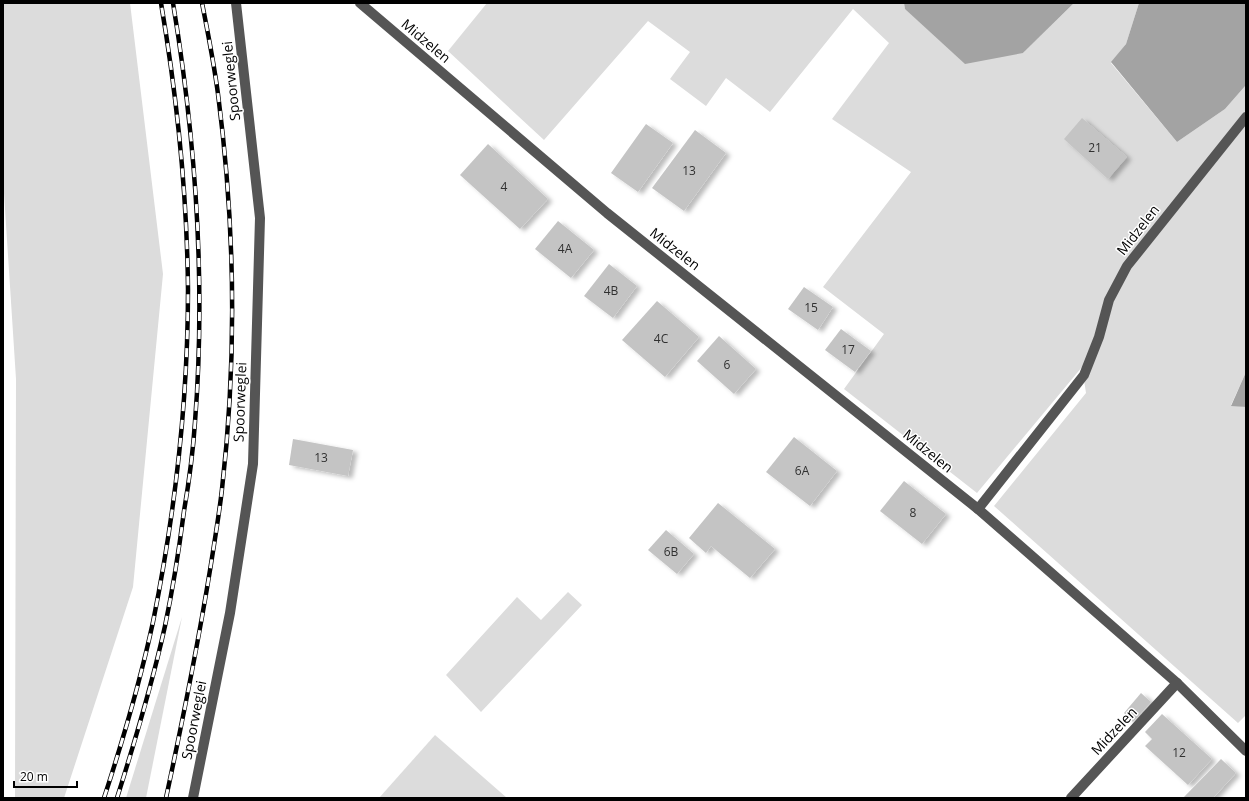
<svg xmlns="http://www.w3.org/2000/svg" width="1249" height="801" font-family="'Open Sans',sans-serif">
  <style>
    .green { fill: #dcdcdc }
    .water { fill: #a3a3a3 }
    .building { fill: #c4c4c4; filter: url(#shadow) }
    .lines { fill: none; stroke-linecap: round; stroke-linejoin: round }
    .minor { stroke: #555; stroke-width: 10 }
    .rail-casing { stroke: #000; stroke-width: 4.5 }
    .rail { stroke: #fff; stroke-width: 3; stroke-dasharray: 9; stroke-linecap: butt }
    .labels { text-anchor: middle; stroke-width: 3; stroke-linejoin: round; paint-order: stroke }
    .number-label { font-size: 12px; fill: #313131 }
    .street-label { font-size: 14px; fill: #000; stroke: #fff }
  </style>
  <defs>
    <filter id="shadow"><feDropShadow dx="4.5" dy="2.5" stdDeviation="2" flood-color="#0004"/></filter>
  </defs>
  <rect width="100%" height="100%" fill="#fff"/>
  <g class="green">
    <polygon points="3,3 130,3 163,274 133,587 64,798 15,798 16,379 3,178"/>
    <polygon points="487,3 904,3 905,9 1023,53 1074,3 1139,3 1126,44 1111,63 1177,142 1225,109 1246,85 1246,372 1231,405 1246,407 1246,715 1238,723 994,506 1086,393 1082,367 977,493 844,389 884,334 823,287 911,172 832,119 889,43 853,9 770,112 726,78 706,106 670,79 690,52 648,21 544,140 448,51"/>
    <polygon points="568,592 582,605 481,712 446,675 517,597 541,620"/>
    <polygon points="182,617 146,798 126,798"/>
    <polygon points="435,735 507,798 379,798"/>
  </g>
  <g class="water">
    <polygon points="904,3 1074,3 1023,53 965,64 905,9"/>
    <polygon points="1139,3 1246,3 1246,85 1225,109 1177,142 1111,62 1126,44"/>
    <polygon points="1246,372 1246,407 1231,406"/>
  </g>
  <g class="building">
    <polygon points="1082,118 1127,157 1108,179 1064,139"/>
    <polygon points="646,124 673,143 638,192 611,173"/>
    <polygon points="695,130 726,153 684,211 652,188"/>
    <polygon points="488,144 548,199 520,229 460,175"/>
    <polygon points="558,221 594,250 571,278 535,249"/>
    <polygon points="609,264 637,286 613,318 584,296"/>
    <polygon points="804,287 833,307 818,330 788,309"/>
    <polygon points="657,301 699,337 665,377 622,340"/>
    <polygon points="841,329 871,351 855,372 825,350"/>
    <polygon points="719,336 756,369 734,394 697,361"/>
    <polygon points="794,437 837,471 810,506 766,472"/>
    <polygon points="293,439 353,450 348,476 289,465"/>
    <polygon points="904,481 946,514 922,544 880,511"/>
    <polygon points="718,503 775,549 750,578 711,546 706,553 689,538"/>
    <polygon points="666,530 694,554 677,574 648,550"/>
    <polygon points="1141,693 1151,702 1133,722 1124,713"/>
    <polygon points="1162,714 1212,759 1188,785 1145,746 1152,739 1145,732"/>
    <polygon points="1221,759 1236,773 1213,798 1183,798"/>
  </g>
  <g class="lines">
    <g class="minor">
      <polyline points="360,3 607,213 978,509 1177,683 1246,751"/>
      <polyline points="978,509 1084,375 1099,337 1109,300 1127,266 1246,117"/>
      <polyline points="193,798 230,613 253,464 260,218 236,3"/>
      <polyline points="1071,798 1177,683"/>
    </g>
    <defs>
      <g id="rail">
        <path d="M104 798C123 740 140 682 153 622 175 513 188 401 188 289 187 193 177 97 161 3"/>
        <path d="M117 798C135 741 152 685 165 626 173 588 179 550 184 511 189 482 193 452 195 422 206 281 196 142 173 3"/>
        <path d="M166 798C184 714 201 630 214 545 217 526 220 507 222 489 237 358 235 225 218 94 214 64 208 33 202 3"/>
      </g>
    </defs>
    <use href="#rail" class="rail-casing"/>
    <use href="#rail" class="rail"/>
  </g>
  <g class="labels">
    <g class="number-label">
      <text x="1095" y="152">21</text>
      <text x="689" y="175">13</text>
      <text x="504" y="191">4</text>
      <text x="565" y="253">4A</text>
      <text x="611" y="295">4B</text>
      <text x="811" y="312">15</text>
      <text x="661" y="343">4C</text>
      <text x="848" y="354">17</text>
      <text x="727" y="369">6</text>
      <text x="321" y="462">13</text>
      <text x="802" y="475">6A</text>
      <text x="913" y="517">8</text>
      <text x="671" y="556">6B</text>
      <text x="1179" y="757">12</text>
    </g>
    <g class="street-label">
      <text transform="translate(426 41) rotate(40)" y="5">Midzelen</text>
      <text transform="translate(231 81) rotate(-96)" y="5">Spoorweglei</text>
      <text transform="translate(1138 230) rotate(-52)" y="5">Midzelen</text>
      <text transform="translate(675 249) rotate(38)" y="5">Midzelen</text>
      <text transform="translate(240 402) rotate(-88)" y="5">Spoorweglei</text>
      <text transform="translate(928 451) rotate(39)" y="5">Midzelen</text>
      <text transform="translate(194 720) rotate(-79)" y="5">Spoorweglei</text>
      <text transform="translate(1114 731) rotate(-47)" y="5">Midzelen</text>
    </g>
  </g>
  <rect width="1249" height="801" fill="none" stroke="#000000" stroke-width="8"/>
  <path d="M14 781v6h63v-6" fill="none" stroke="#000000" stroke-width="2"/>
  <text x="20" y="781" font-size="12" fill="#000000" stroke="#ffffff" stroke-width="3" paint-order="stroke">20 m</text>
</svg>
